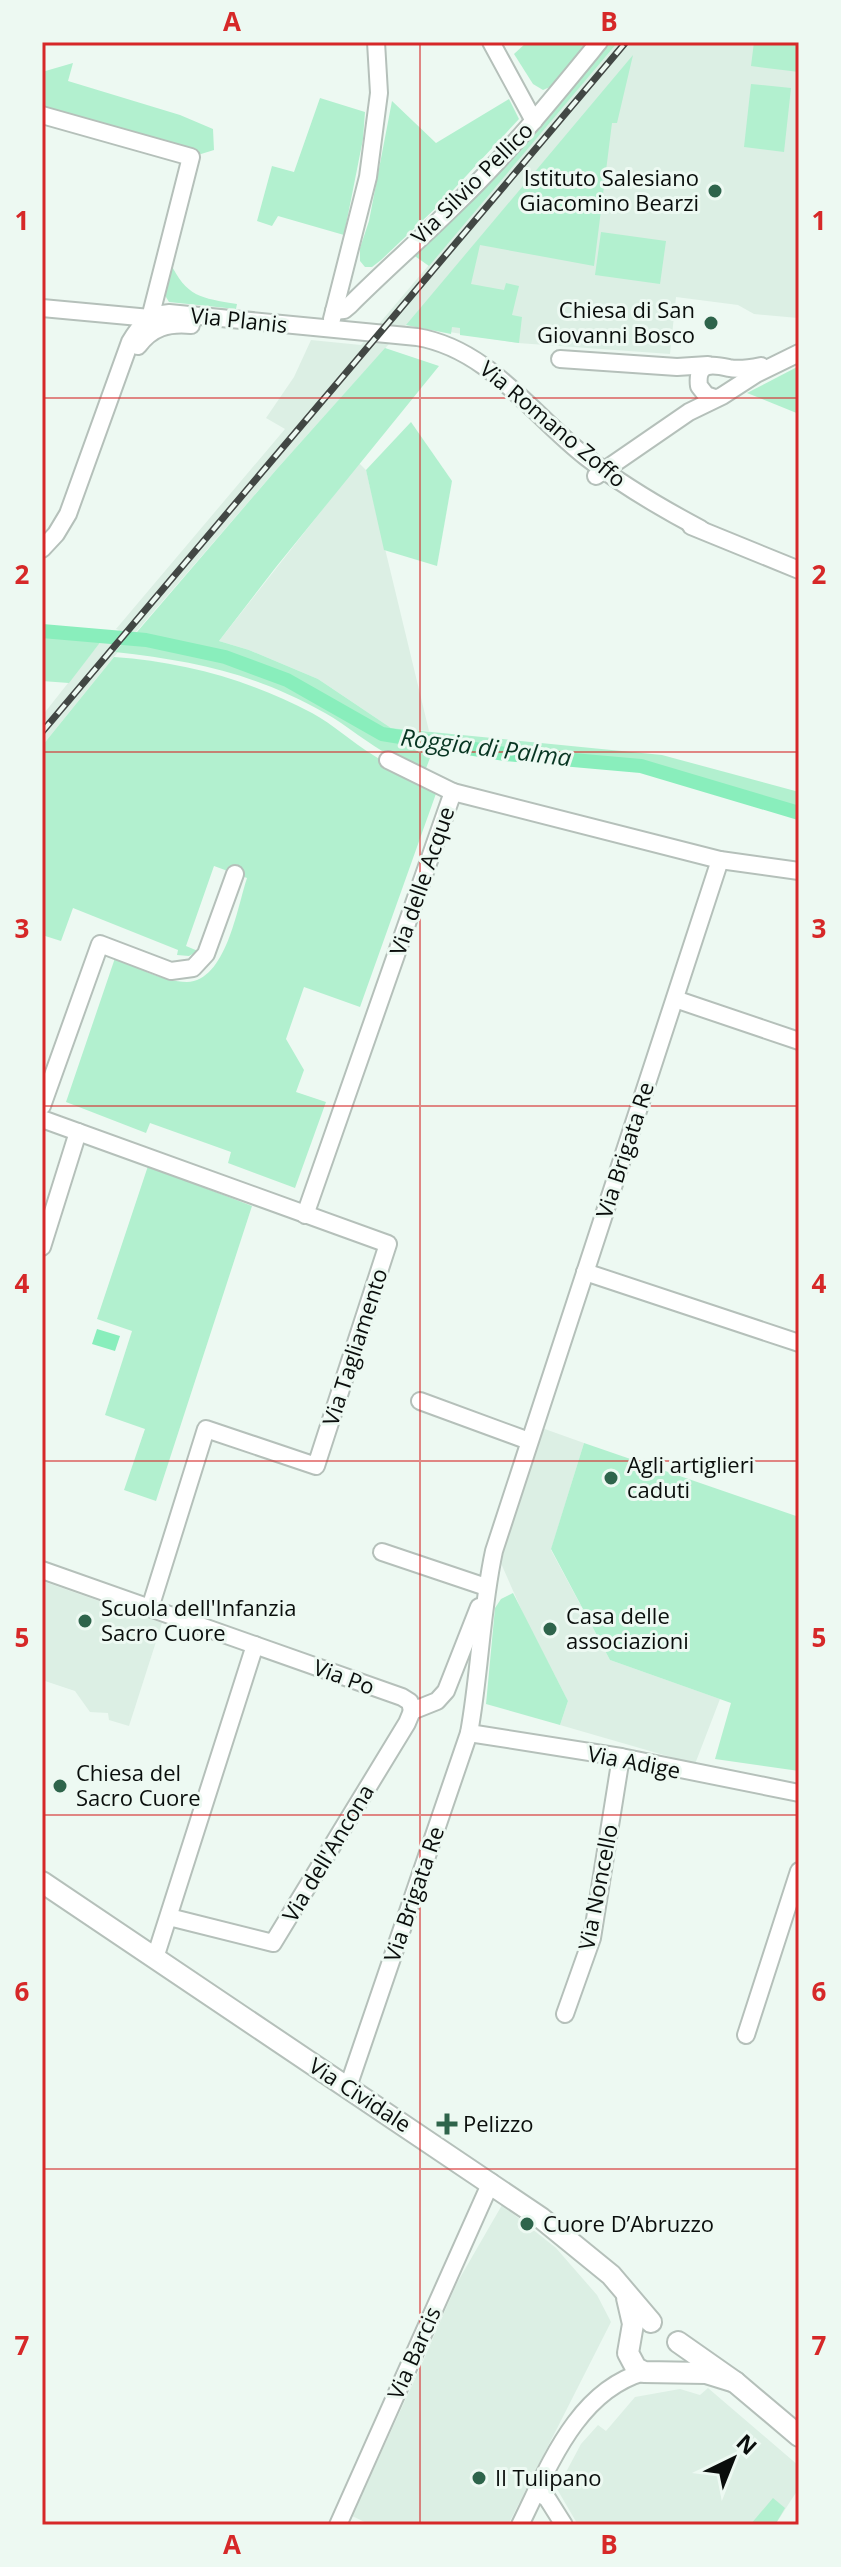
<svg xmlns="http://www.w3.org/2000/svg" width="841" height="2567" font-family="'Open Sans',sans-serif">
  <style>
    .built { fill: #dcefe4 }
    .green { fill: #b2f0cf }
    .water { fill: #89eebc }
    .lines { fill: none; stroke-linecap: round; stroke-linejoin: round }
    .canal { stroke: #89eebc; stroke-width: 14 }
    .minor-casing { stroke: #b5c0ba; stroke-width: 20 }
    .major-casing { stroke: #b5c0ba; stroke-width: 24 }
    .minor { stroke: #fff; stroke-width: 16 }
    .major { stroke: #fff; stroke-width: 20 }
    .rail-casing { stroke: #424744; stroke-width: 7 }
    .rail { stroke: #edf9f2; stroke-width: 4; stroke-dasharray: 12; stroke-linecap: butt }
    .grid { fill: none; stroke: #d62828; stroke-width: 2; stroke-opacity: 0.55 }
    .poi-dot { fill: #2e644b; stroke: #edf9f2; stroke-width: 3 }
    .labels { text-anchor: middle; stroke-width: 6; stroke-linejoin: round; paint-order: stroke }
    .poi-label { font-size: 22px; fill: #0a0e0c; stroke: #edf9f2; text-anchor: start }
    .street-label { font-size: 22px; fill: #0a0e0c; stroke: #edf9f2 }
    .water-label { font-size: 24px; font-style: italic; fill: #073522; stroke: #edf9f2 }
    .neatline { fill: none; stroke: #d62828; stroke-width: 3 }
    .grid-label { font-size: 26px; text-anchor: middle; font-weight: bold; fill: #d62828 }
  </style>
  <rect width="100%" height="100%" fill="#edf9f2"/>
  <g class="built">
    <polygon points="618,42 799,42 799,340 796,341 798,318 754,314 738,305 676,297 670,354 518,343 406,325 276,470 136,632 132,633 116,651 118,652 42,746 42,716 102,640 108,641 119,630 116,629 285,429 266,418 294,377 311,340 361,345"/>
    <polygon points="359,463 366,470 429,731 391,728 318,679 249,650 219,641"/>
    <polygon points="542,1428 584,1443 551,1550 610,1660 720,1699 695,1764 560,1725 568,1701 525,1618 500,1561"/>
    <polygon points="42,1581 162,1623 129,1726 109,1720 108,1713 90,1712 75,1691 42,1680"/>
    <polygon points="502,2205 556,2248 597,2295 611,2322 508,2525 371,2525 352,2516 420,2368 457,2283"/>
    <polygon points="708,2388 799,2466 799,2488 775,2525 578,2525 557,2489 581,2444 598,2425 606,2431 635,2397 680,2389 700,2395"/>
  </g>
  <g class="green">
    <polygon points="527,42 590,42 550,87 543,90 533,84 514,54"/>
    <polygon points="604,42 618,42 429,266 409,252"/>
    <polygon points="754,42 799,42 799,72 751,66"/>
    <polygon points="633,55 617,123 612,123 594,266 480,245 471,284 504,290 506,283 519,286 512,315 522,317 519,343 460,335 460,328 452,327 451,334 406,325"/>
    <polygon points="73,63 68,81 180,115 213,129 214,150 201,154 42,107 42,72"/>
    <polygon points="751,84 791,88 784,152 744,147"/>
    <polygon points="320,98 365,112 363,139 344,235 278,216 272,226 257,221 272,166 294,172"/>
    <polygon points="509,99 519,119 441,203 381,260 372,267 365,267 360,261 360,248 369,221 392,101 436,143"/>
    <polygon points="601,232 666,241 660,284 595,275"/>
    <path d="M170 262C186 297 201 298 237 304L236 309 169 302 163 292Z"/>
    <polygon points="385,348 439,366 276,567 219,641 249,650 318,679 391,728 662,755 799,792 799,808 647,763 551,755 386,732 289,676 223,652 130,635 137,632 276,470"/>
    <polygon points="799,366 799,414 747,393"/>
    <polygon points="411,422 452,481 437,566 384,550 366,470"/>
    <polygon points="42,637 102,640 69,683 42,681"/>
    <path d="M123 643 201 655 243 668 300 692 382 738 435 745 425 771C414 766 402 762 391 756 368 744 348 726 325 713 254 673 194 661 115 652Z"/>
    <path d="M114 657C184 662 250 680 312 713 334 725 352 742 373 755 393 768 417 777 438 788L360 1007 304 987 286 1039 304 1070 296 1092 326 1102 295 1188 228 1163 231 1152 150 1123 146 1133 66 1102 115 958C137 967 163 982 187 982 226 981 237 908 247 878L214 866 186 946 198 951 189 956 177 955 178 950 73 908 61 941 42 935V746Z"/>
    <polygon points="148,1166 252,1206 156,1501 124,1490 145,1429 105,1415 132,1331 97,1319"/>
    <polygon points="584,1443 799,1517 799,1771 715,1759 731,1703 610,1660 551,1549"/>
    <polygon points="513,1593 568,1701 560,1725 486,1704 495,1608 501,1599"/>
    <polygon points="773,2498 785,2508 775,2525 750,2525"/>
  </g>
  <polygon class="water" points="97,1329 120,1336 115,1351 92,1344"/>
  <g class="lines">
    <polyline class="canal" points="42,631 146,640 225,657 287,680 382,734 505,754 641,766 799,813"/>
    <defs>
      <g id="minor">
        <polyline points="491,42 534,121"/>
        <polyline points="42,115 191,157 150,318"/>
        <polyline points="42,308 150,318"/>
        <path d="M334 311 344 310 350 305C385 270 422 238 457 203 508 154 554 97 599 42"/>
        <polyline points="332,319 368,177 379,93 376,42"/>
        <path d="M138 346C152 327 168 323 191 325"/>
        <polyline points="560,359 677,367 708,365"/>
        <path d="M715 398 706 395 699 386C696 362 712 364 729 368 739 370 751 368 761 366"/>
        <polyline points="596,476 689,412 722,396 756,374 799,353"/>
        <polyline points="691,526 799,570"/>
        <path d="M42 549 56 534 68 514 130 342C139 326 150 314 169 313L417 337C489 349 532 415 586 457 622 485 661 508 701 529"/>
        <polyline points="388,760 453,792"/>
        <polyline points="675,999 799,1041"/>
        <polyline points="42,1106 100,944 171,971 193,968 206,954 235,874"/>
        <polyline points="42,1119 388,1244 316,1466 206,1429 150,1608"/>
        <polyline points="305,1215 453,792 720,860 799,871"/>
        <polyline points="42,1247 78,1132"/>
        <polyline points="585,1272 799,1343"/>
        <polyline points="420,1401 529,1441"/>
        <polyline points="382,1552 486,1587"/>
        <polyline points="42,1570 402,1697 410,1702 412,1711"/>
        <polyline points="412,1711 437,1701 446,1691 479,1607"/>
        <polyline points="469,1733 621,1757 799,1793"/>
        <polyline points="169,1917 273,1943 407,1723 412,1711"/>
        <polyline points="155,1958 255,1645"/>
        <polyline points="565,2014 592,1938 621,1757"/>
        <polyline points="746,2035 799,1871"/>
        <path d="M348 2087 469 1733C480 1673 481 1611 494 1551L720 860"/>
        <polyline points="536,2492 547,2498 564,2525"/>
        <polyline points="338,2525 491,2182"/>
        <path d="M520 2525C548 2469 576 2391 644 2372"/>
      </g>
      <g id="major">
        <polyline points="42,1882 541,2218 611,2275 651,2322"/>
        <polyline points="627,2298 633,2324 628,2353 636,2368 644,2372 706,2373 735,2382"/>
        <polyline points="678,2342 735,2382 799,2436"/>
      </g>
    </defs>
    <use href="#minor" class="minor-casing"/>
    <use href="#major" class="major-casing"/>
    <use href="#minor" class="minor"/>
    <use href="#major" class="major"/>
    <defs>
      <polyline id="rail" points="42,732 626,42"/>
    </defs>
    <use href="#rail" class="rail-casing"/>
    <use href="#rail" class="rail"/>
  </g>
  <path class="grid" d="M420 42V2525M42 398H799M42 752H799M42 1106H799M42 1461H799M42 1815H799M42 2169H799"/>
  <g class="poi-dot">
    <circle cx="715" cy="191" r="8"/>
    <circle cx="711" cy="323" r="8"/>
    <circle cx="611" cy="1478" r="8"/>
    <circle cx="85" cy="1621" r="8"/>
    <circle cx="550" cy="1629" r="8"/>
    <circle cx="60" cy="1786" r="8"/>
    <path d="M443 2112h8v8h8v8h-8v8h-8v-8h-8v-8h8z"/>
    <circle cx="527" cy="2224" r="8"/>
    <circle cx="479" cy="2478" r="8"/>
  </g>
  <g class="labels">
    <g class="poi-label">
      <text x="699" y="186" text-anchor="end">Istituto Salesiano<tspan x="699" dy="25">Giacomino Bearzi</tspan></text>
      <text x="695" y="318" text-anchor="end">Chiesa di San<tspan x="695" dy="25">Giovanni Bosco</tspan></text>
      <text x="627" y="1473">Agli artiglieri<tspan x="627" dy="25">caduti</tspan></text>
      <text x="101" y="1616">Scuola dell'Infanzia<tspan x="101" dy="25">Sacro Cuore</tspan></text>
      <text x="566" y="1624">Casa delle<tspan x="566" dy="25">associazioni</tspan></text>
      <text x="76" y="1781">Chiesa del<tspan x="76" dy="25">Sacro Cuore</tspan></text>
      <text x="463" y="2132">Pelizzo</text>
      <text x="543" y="2232">Cuore D’Abruzzo</text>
      <text x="495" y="2486">Il Tulipano</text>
    </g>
    <g class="street-label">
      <text transform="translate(472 183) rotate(-45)" y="8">Via Silvio Pellico</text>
      <text transform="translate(239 320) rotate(6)" y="8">Via Planis</text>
      <text transform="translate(553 424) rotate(40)" y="8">Via Romano Zoffo</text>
      <text transform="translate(422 881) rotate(-71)" y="8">Via delle Acque</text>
      <text transform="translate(625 1150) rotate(-72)" y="8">Via Brigata Re</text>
      <text transform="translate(355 1347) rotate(-72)" y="8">Via Tagliamento</text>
      <text transform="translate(344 1677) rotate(20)" y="8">Via Po</text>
      <text transform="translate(634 1762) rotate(11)" y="8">Via Adige</text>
      <text transform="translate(328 1853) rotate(-59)" y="8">Via dell'Ancona</text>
      <text transform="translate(598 1887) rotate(-79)" y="8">Via Noncello</text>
      <text transform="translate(414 1894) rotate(-71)" y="8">Via Brigata Re</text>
      <text transform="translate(360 2095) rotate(33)" y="8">Via Cividale</text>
      <text transform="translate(414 2353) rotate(-66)" y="8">Via Barcis</text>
    </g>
    <g class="water-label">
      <text transform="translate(486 748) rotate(7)" y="8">Roggia di Palma</text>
    </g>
  </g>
  <rect width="841" height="2567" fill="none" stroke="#edf9f2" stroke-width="88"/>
  <g transform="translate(733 2459) rotate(43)" stroke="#edf9f2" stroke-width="6" paint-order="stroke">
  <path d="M0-6L14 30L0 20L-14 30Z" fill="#0a0e0c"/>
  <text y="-12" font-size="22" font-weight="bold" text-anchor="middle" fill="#0a0e0c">N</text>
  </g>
  <rect x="44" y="44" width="753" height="2479" class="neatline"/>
  <g class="grid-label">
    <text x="232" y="31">A</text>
    <text x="609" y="31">B</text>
    <text x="22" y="230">1</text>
    <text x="819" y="230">1</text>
    <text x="22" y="584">2</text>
    <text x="819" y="584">2</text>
    <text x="22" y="938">3</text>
    <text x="819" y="938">3</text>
    <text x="22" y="1293">4</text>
    <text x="819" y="1293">4</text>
    <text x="22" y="1647">5</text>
    <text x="819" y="1647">5</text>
    <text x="22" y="2001">6</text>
    <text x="819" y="2001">6</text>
    <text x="22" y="2355">7</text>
    <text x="819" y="2355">7</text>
    <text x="232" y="2554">A</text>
    <text x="609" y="2554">B</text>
  </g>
</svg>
